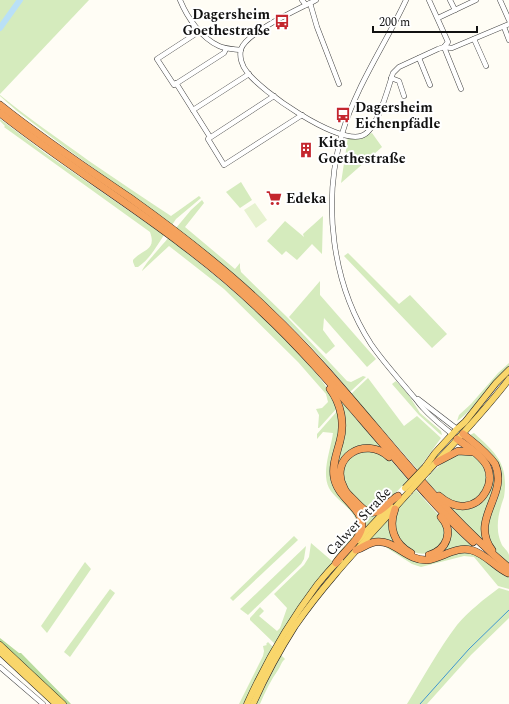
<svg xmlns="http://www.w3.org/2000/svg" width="509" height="704" font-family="Spectral,serif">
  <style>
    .green { fill: #d5ebbd }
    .forest { fill: #b9dc9c }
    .pitch { fill: #e6f2cf }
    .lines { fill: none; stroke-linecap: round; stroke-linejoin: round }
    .stream { stroke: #3f96cf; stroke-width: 1 }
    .river { stroke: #b9e0f7; stroke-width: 6 }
    .minor-casing { stroke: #444; stroke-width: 5.5 }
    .major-casing { stroke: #222; stroke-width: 7 }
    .highway-casing { stroke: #222; stroke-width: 8 }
    .minor { stroke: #fff; stroke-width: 4.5 }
    .major { stroke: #f9d66b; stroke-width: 6 }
    .highway { stroke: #f5a25d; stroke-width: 7 }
    .major-bridge-casing { stroke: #222; stroke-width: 7; stroke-linecap: butt }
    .major-bridge { stroke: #f9d66b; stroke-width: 6 }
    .labels { text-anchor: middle; stroke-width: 4; stroke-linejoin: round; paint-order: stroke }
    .poi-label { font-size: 14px; font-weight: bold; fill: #111; stroke: #fff; text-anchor: start }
    .street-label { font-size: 14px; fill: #111; stroke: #fff }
  </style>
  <rect width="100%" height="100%" fill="#fffdf5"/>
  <g class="green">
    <polygon points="0,0 89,0 0,94"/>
    <path d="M0 95C28 118 59 139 89 161 116 179 143 198 171 216L199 196 201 198 176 219 172 225 63 146 17 111 0 96Z"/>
    <path d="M0 119 45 153 164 235C156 247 150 259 138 267H135L133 262V260C142 249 157 251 150 232L4 127 5 126 0 121Z"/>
    <polygon points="372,133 382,147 341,183 348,137 360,137"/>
    <polygon points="241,182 252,200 240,208 226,192"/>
    <path d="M202 200 204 203 185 227 235 269 240 263V268L241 272 288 318 347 381 351 382 363 376 366 377 350 392C300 329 239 276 176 228L191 210Z"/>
    <polygon points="323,216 322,254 312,244 297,260 286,251 282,255 267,241 285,221 304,237 303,234"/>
    <path d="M168 238C212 272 254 307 292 347 310 366 326 382 338 407L319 428H318L319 415 316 409 322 408 328 402 326 394 298 362 224 289 169 246 142 271C145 263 162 246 168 238Z"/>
    <polygon points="348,253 399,304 410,295 447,334 432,348 344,256"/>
    <polygon points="320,281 320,295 376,359 367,367 324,318 323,330 335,346 326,354 289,317"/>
    <path d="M509 363V367C488 382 476 409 457 421L459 415 471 404 498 373Z"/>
    <polygon points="368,378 404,426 417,416 441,438 418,470 351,394"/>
    <polygon points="396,381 408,394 420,413 441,431 442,435 440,434 419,415 392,384"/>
    <polygon points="340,400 382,449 355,448 338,476 363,511 379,513 368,525 364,526 335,474 342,440"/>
    <path d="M339 409 341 422 332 466 360 523 358 534 275 644 250 620V618L260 607 264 611 259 616 277 631 280 628 287 608 274 594 304 565 309 557 311 543 332 561 355 533C364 513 337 503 329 488 321 472 331 449 333 433L323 432 317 439V434Z"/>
    <path d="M474 433C496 453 509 464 504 497 500 508 497 519 498 530 498 534 500 541 502 545 504 548 508 551 509 555 509 557 509 561 509 564L495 551 487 533 488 518 497 501 502 482 501 472 498 464 471 437 470 435Z"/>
    <polygon points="368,449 388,457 408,480 382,507 369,510 346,490 342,473 347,459"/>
    <path d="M455 453C480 455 481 457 488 482L478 499C473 501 467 503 462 504 448 506 434 489 426 480L432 472Z"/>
    <path d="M485 458C504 480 491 489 486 514 485 524 486 535 486 545L447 503 459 507 489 491Z"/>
    <path d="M416 490 443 520 446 538C441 545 435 551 427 553 415 557 402 544 397 535 395 531 395 521 395 516 397 506 410 497 416 490Z"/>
    <polygon points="387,520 389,521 405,552 424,557 437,554 450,526 475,549 424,558 368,540"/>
    <polygon points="294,536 298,540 233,601 230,598"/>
    <polygon points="385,545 409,559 458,552 473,552 496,570 504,573 509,577 509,589 498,586 474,557 464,556 421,567 412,564 384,546"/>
    <polygon points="306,546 304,559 301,564 248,615 240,609"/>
    <polygon points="85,562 91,569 47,633 41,626"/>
    <path d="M499 588 509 591V618L471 655 427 704H407C423 678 438 650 457 625 469 611 484 599 499 588Z"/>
    <polygon points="110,589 115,593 70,657 64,652"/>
    <polygon points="268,642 273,647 245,704 239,704 263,656 264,651 263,646 267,645 266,644"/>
    <path d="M281 655 285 659C281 662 281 666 278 670 271 680 265 692 260 704H256Z"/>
  </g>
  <polygon class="forest" points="0,638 19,653 21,653 71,704 66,704 0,642"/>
  <polygon class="pitch" points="255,203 267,220 256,228 244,210"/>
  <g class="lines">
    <polyline class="stream" points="420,704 469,649 509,610"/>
    <polyline class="river" points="0,28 20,0"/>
    <defs>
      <g id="minor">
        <path d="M180 0C187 17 201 38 219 46 226 49 233 49 241 50"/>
        <polyline points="302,0 306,5"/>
        <path d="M316 0C299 9 247 32 241 49 239 57 242 66 247 72 262 92 335 143 361 136 377 132 388 88 393 73L399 67 438 49 444 47 452 48 509 24"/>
        <path d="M406 0C385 45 356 86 342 134 322 203 332 284 371 344 384 363 399 379 413 396 417 400 419 404 423 408 431 417 442 426 452 434"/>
        <polyline points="429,0 448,42 444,47 461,89"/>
        <polyline points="450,0 455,10"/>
        <polyline points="500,0 509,20"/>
        <polyline points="310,3 317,27 339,84"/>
        <polyline points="438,18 476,0"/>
        <polyline points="504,27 509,40"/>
        <polyline points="200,31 157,59 174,85 224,53 226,49"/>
        <polyline points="474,39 486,66"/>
        <polyline points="419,58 430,85"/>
        <polyline points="391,78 399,81 404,96"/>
        <polyline points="176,83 210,137"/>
        <polyline points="274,96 208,139 224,165 302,115"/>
        <polyline points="193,110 249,74"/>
        <polyline points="418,399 457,429"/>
        <polyline points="0,667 43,704"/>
      </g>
      <g id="major">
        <polyline points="425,467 435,453 457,429 465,422 496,383 509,370"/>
        <path d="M428 471C456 441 484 412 509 379"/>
        <polyline points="358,540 390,506"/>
        <polyline points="0,645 63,704"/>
        <polyline points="0,652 56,704"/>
        <path d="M247 704C266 662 289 622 317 585 324 577 331 567 340 560"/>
        <path d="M253 704C265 677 279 651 295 626 328 578 370 536 409 492"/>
      </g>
      <g id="highway">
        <path d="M0 105C41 138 86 168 130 198 179 233 227 270 270 312 355 392 419 493 509 568"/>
        <path d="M0 113C59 160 123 199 183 245 211 266 237 288 262 312 305 352 343 398 382 443 411 477 440 512 473 542"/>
        <path d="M330 389C341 404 345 423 340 441 337 453 332 465 334 477 337 498 363 508 362 526 361 539 343 552 336 563"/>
        <path d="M463 434C474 443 487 452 495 464 509 495 469 519 492 550"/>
        <path d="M389 457C365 435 328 458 344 488 346 493 350 496 354 500 358 504 362 509 368 512 382 515 387 502 398 496"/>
        <polyline points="437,462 458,451 473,452"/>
        <path d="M439 496C446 502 455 507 465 506 483 504 495 483 487 466 481 455 467 446 457 439"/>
        <path d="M395 509C388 527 394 544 411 553"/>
        <path d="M356 550C363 548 368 543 375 542 395 539 406 561 427 560 442 558 456 546 471 550 486 554 495 567 508 573"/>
        <path d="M429 555C447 550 454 531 441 517"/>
      </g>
    </defs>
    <use href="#minor" class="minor-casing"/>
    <use href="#major" class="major-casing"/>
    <use href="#highway" class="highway-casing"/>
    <use href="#minor" class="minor"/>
    <use href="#major" class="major"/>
    <use href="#highway" class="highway"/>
    <defs>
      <g id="major-bridge">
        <polyline points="405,488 425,467"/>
        <polyline points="409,492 428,471"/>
      </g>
    </defs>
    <use href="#major-bridge" class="major-bridge-casing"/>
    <use href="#major-bridge" class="major-bridge"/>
  </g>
  <defs>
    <symbol id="bus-bare" viewBox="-9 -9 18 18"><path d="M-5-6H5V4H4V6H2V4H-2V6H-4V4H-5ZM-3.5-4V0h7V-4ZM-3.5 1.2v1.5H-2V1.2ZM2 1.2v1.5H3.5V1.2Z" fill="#c4262e" stroke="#fff" stroke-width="2.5" paint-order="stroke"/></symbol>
    <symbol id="building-bare" viewBox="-9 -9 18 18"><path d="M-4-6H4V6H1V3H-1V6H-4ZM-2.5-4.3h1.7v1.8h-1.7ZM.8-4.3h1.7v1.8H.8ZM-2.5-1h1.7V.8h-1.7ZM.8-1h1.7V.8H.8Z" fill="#c4262e" stroke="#fff" stroke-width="2.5" paint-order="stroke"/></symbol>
    <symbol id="supermarket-bare" viewBox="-9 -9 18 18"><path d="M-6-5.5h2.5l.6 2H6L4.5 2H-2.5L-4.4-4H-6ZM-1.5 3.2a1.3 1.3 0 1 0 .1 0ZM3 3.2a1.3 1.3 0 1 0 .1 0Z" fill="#c4262e" stroke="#fff" stroke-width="2.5" paint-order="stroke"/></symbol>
  </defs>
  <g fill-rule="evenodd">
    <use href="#bus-bare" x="271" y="11" width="22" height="22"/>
    <use href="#bus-bare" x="332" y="104" width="22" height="22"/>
    <use href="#building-bare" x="295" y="139" width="22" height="22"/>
    <use href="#supermarket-bare" x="263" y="187" width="22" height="22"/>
  </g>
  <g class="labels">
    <g class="poi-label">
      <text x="270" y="19" text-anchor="end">Dagersheim<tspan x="270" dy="16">Goethestraße</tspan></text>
      <text x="355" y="112">Dagersheim<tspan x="355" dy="16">Eichenpfädle</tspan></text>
      <text x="318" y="147">Kita<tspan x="318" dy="16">Goethestraße</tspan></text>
      <text x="286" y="203">Edeka</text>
    </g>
    <g class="street-label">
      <text transform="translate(358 521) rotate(-47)" y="5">Calwer Straße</text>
    </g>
  </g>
  <path d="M373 26v6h104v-6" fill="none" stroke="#111111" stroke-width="2"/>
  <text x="379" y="26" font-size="12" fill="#111111" stroke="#ffffff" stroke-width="3" paint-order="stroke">200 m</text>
</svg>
